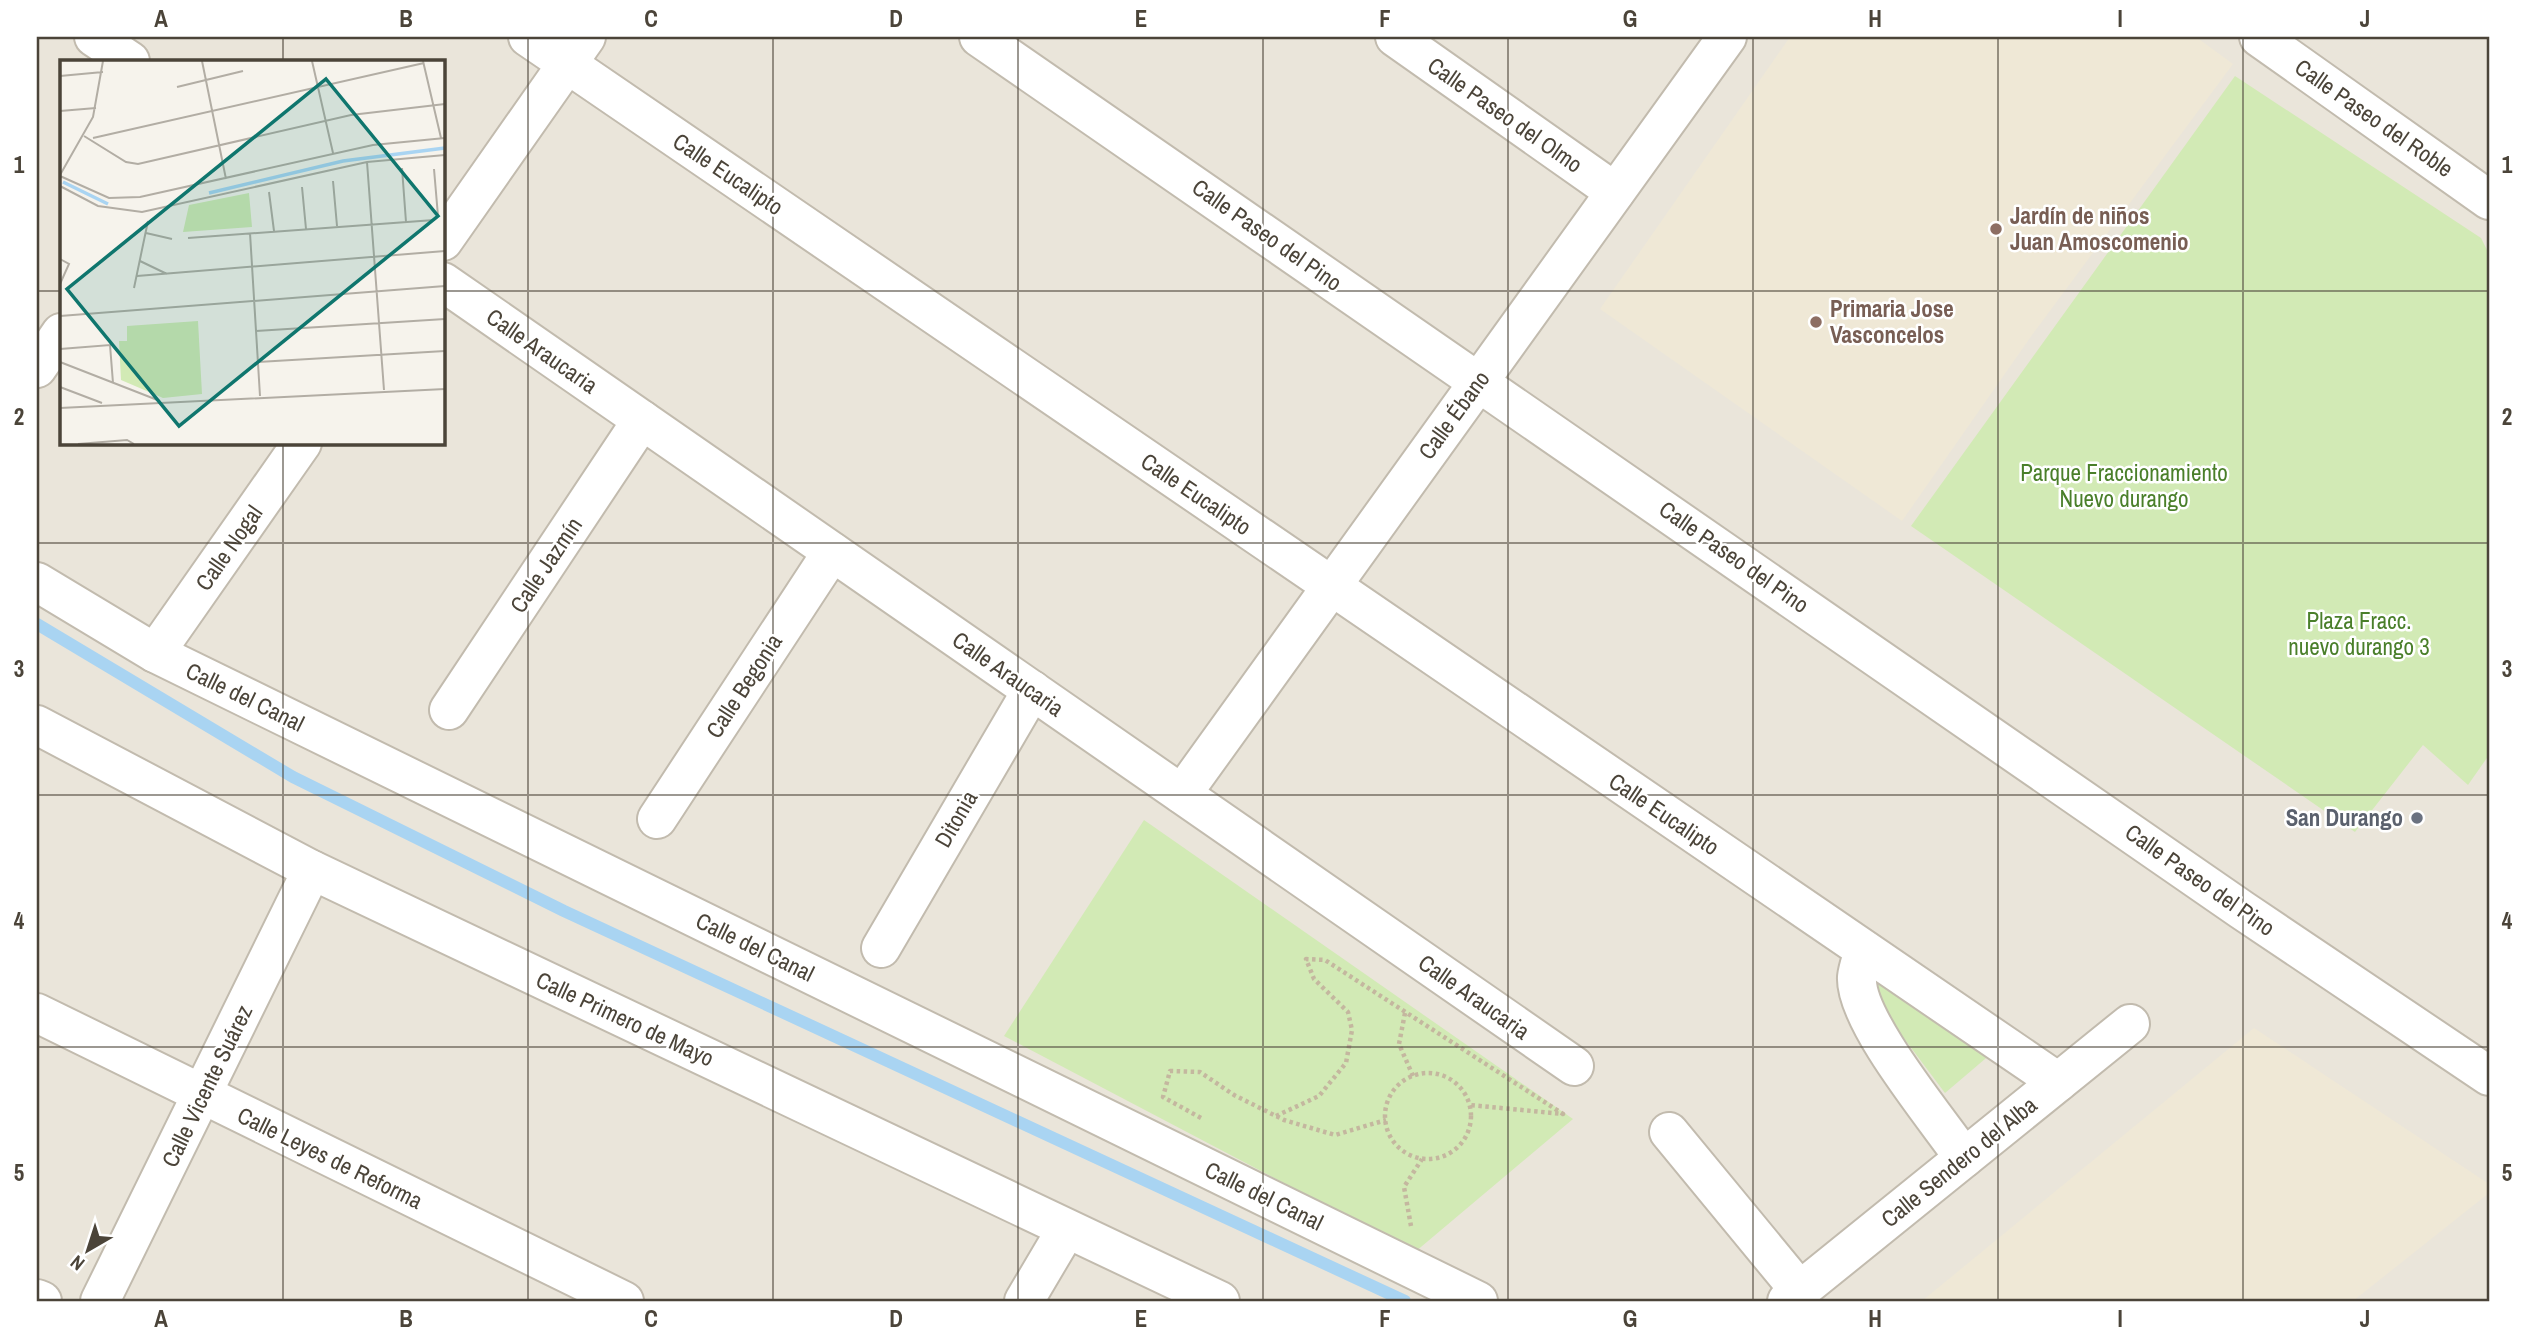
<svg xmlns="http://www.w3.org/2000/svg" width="2526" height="1338" font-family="'Archivo Narrow',sans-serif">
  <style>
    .residential { fill: #eae5da; fill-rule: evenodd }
    .education { fill: #efe8d6 }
    .green { fill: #d2eab5 }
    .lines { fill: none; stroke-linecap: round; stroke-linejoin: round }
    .stream { stroke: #a9d4f2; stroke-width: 12 }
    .minor-casing { stroke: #c2bbae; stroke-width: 42 }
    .path { stroke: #c4b79f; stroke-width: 4.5; stroke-dasharray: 3.5 3.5; stroke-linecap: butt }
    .minor { stroke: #fff; stroke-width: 38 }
    .grid { fill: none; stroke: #4b4439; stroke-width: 2; stroke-opacity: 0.55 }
    .education-dot { fill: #8d6e63; stroke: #fff; stroke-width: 2.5 }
    .worship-dot { fill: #6b7280; stroke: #fff; stroke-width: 2.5 }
    .labels { text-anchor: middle; stroke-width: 5; stroke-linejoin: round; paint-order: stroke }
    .street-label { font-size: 23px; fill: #4b4439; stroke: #fff }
    .education-label { font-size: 23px; font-weight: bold; fill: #785e54; stroke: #fff; text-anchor: start }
    .park-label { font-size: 23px; fill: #4a7f2a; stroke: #fff }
    .worship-label { font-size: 23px; font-weight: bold; fill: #5b616d; stroke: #fff; text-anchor: end }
    .inset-river { fill: none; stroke: #a9d4f2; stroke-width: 3.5 }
    .inset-road { fill: none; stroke: #b2ada4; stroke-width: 2 }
    .view { fill: #0f766e; fill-opacity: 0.15; stroke: #0f766e; stroke-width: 3.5 }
    .inset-edge { fill: none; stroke: #4b4439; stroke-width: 3.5 }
    .neatline { fill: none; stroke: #4b4439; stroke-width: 2.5 }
    .grid-label { font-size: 23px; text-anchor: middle; font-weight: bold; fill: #4b4439 }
  </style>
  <rect width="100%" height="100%" fill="#f6f3ec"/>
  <path class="residential" d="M37 37H2489V1301H37ZM61 61H443V443H61Z"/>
  <g class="education">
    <polygon points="1790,37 2196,37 2233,64 2032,335 1902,521 1600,309"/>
    <polygon points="2254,1028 2489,1184 2489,1193 2353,1301 1922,1301"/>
  </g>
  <g class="green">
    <polygon points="2235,76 2481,238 2489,254 2489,755 2468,785 2423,745 2355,832 1911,526"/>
    <polygon points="1144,820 1573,1119 1415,1252 1004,1036"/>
    <polygon points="1878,980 1992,1053 1945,1093 1873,997"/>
  </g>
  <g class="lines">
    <polyline class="stream" points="37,624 293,777 564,911 1405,1301"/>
    <defs>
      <g id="minor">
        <polyline points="94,37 130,61"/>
        <polyline points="528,37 2058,1082"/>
        <polyline points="979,37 2242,910 2489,1076"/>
        <polyline points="1395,37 1615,192"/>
        <polyline points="2259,37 2489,200"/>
        <polyline points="443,241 586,37"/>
        <polyline points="443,282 1574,1066"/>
        <polyline points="37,368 61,333"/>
        <polyline points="37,582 155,653 1478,1301"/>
        <polyline points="155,653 302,443"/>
        <polyline points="449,710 642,420"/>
        <polyline points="37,725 312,870 1220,1301"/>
        <polyline points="1182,794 1727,37"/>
        <polyline points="657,819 832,552"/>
        <polyline points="881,948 1032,690"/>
        <path d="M1864 950C1862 958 1858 968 1857 977 1854 1020 1938 1120 1964 1158"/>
        <polyline points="37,1013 624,1301"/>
        <polyline points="1669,1132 1800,1291"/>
        <polyline points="37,1299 42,1301"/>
        <polyline points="100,1301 312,870"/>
        <polyline points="1024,1301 1066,1230"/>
        <polyline points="1787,1301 2130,1024"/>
      </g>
    </defs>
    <use href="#minor" class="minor-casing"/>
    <g class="path">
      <polyline points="1405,1013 1399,1044 1413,1076"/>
      <circle cx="1428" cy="1116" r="43"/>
      <polyline points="1276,1116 1319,1096 1346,1063 1352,1030 1348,1012 1314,979 1306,959 1325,960 1563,1114 1470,1105"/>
      <polyline points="1201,1118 1163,1097 1170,1071 1200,1072 1234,1095 1284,1120 1335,1135 1386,1120"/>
      <polyline points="1411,1226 1404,1187 1422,1159"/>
    </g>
    <use href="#minor" class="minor"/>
  </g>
  <path class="grid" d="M283 37V61M528 37V1301M773 37V1301M1018 37V1301M1263 37V1301M1508 37V1301M1753 37V1301M1998 37V1301M2243 37V1301M37 291H61M443 291H2489M283 443V1301M37 543H2489M37 795H2489M37 1047H2489"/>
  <g class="education-dot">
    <circle cx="1996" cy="229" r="7"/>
    <circle cx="1816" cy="322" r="7"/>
  </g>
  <circle class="worship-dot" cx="2417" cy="818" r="7"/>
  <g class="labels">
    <g class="street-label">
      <text transform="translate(1505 115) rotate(35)" y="8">Calle Paseo del Olmo</text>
      <text transform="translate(2374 118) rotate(35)" y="8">Calle Paseo del Roble</text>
      <text transform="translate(728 174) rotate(34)" y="8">Calle Eucalipto</text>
      <text transform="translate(1267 235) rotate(35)" y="8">Calle Paseo del Pino</text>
      <text transform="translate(542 351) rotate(35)" y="8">Calle Araucaria</text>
      <text transform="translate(1454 415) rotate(-54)" y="8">Calle Ébano</text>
      <text transform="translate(1196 494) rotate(34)" y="8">Calle Eucalipto</text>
      <text transform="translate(229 548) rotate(-55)" y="8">Calle Nogal</text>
      <text transform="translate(1734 557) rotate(35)" y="8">Calle Paseo del Pino</text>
      <text transform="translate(546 565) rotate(-56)" y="8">Calle Jazmín</text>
      <text transform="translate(1008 674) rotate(35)" y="8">Calle Araucaria</text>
      <text transform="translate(744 686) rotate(-57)" y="8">Calle Begonia</text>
      <text transform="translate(245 697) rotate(26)" y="8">Calle del Canal</text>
      <text transform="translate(1664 814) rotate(34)" y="8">Calle Eucalipto</text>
      <text transform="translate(956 819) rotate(-60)" y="8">Ditonia</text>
      <text transform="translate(2200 880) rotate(35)" y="8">Calle Paseo del Pino</text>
      <text transform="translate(755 947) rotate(26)" y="8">Calle del Canal</text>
      <text transform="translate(1474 997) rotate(35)" y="8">Calle Araucaria</text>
      <text transform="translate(625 1019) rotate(25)" y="8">Calle Primero de Mayo</text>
      <text transform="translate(207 1086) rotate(-64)" y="8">Calle Vicente Suárez</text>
      <text transform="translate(330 1158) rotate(26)" y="8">Calle Leyes de Reforma</text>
      <text transform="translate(1959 1162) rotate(-39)" y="8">Calle Sendero del Alba</text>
      <text transform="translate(1264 1196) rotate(26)" y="8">Calle del Canal</text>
    </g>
    <g class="education-label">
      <text x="2010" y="224">Jardín de niños<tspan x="2010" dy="26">Juan Amoscomenio</tspan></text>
      <text x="1830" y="317">Primaria Jose<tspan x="1830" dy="26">Vasconcelos</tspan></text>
    </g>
    <g class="park-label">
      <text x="2124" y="481">Parque Fraccionamiento<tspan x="2124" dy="26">Nuevo durango</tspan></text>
      <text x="2359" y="629">Plaza Fracc.<tspan x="2359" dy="26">nuevo durango 3</tspan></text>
    </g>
    <g class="worship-label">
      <text x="2403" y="826">San Durango</text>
    </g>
  </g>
  <g transform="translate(60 60)">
    <rect width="385" height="385" fill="#f6f3ec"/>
    <path d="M189 133 192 167 123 172 129 145ZM138 261 142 334 103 338 61 320 59 281H67V266Z" fill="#d2eab5"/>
    <path class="inset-river" d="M3 122 48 144M149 133 283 101 385 88"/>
    <path class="inset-road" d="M142 1 166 119M252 1 273 93M363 1 381 78M0 16 43 12M117 27 183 11M0 51 36 48M24 76 66 102 78 104 291 55 385 44M33 78 364 3M307 102 324 330M342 108 346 162M0 115 33 57 43 1M0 116 49 138 80 137 313 85 385 78M273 121 277 166M0 126 38 146 82 152 307 102 385 95M242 127 246 169M209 132 214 171M86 173 112 179M190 173 200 336M128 178 374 160 378 156 374 109M0 199 9 204 0 224M80 201 107 214M77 216 385 191M74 228 88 161M0 256 385 226M196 271 385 259M0 289 50 285 53 323M0 302 100 341M198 302 385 291M0 327 42 343M0 348 385 329M18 384 67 380 74 384"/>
    <path class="view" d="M266 19 378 156 119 366 7 229Z"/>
    <rect width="385" height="385" class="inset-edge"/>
  </g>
  <rect width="2526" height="1338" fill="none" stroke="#ffffff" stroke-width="77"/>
  <g transform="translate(88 1250) rotate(219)" stroke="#ffffff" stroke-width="5" paint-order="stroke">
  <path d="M0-5L12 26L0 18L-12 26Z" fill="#4b4439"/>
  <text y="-10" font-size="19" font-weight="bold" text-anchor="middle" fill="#4b4439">N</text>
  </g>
  <rect x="38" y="38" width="2450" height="1262" class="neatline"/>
  <g class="grid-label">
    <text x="161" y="27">A</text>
    <text x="406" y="27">B</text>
    <text x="651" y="27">C</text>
    <text x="896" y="27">D</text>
    <text x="1141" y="27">E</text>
    <text x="1385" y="27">F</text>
    <text x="1630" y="27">G</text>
    <text x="1875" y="27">H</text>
    <text x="2120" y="27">I</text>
    <text x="2365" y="27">J</text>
    <text x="19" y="173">1</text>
    <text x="2507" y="173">1</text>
    <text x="19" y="425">2</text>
    <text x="2507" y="425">2</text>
    <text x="19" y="677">3</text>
    <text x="2507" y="677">3</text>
    <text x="19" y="929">4</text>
    <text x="2507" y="929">4</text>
    <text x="19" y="1181">5</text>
    <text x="2507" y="1181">5</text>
    <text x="161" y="1327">A</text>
    <text x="406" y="1327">B</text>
    <text x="651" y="1327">C</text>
    <text x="896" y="1327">D</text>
    <text x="1141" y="1327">E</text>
    <text x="1385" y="1327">F</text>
    <text x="1630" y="1327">G</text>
    <text x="1875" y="1327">H</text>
    <text x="2120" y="1327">I</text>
    <text x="2365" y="1327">J</text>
  </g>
</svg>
